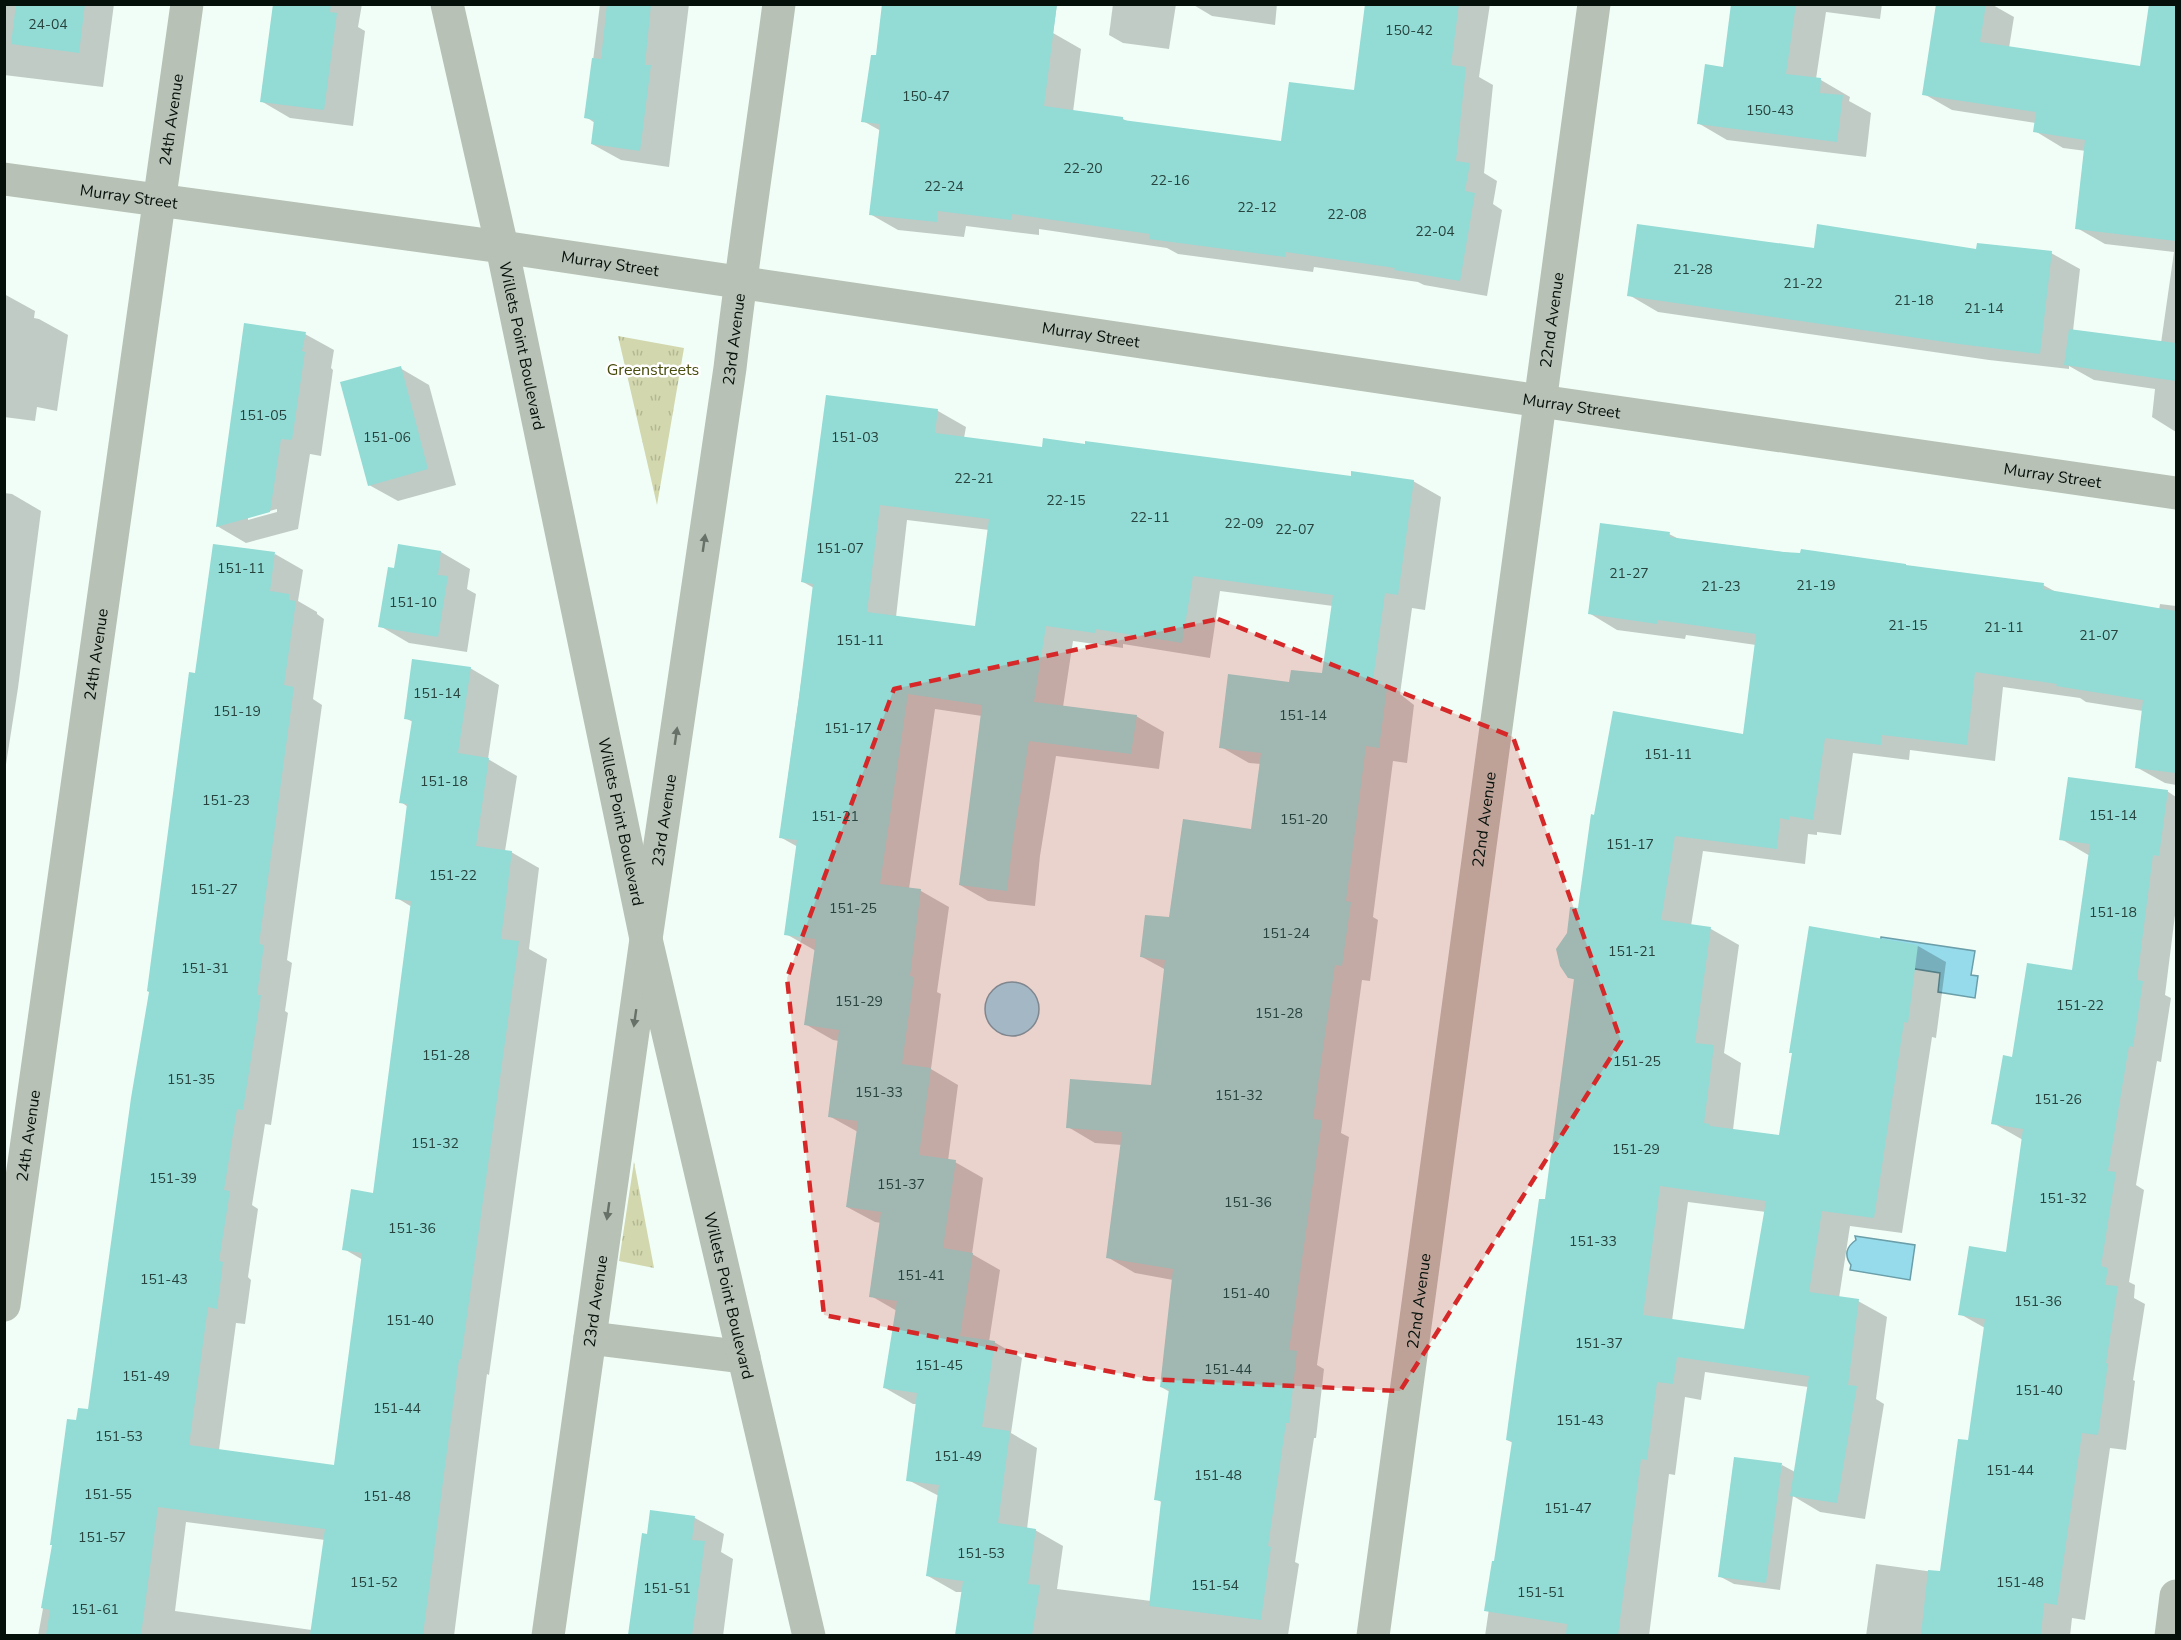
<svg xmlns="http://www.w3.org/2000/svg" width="2181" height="1640" font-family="'Nunito Sans',sans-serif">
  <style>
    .park { fill: url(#park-tufts) }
    .water { fill: #96dbec; stroke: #6a9ea8; stroke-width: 1.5 }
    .shadow { fill: #0003; fill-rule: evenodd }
    .building { fill: #93dbd5; fill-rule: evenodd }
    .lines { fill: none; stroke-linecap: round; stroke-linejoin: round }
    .minor { stroke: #b8c1b5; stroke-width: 33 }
    .tertiary { stroke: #b8c1b5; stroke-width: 33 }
    .oneway { fill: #677168 }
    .marked { fill: #d62828; fill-opacity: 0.2; stroke: #d62828; stroke-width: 4.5; stroke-dasharray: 12 8; stroke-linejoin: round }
    .labels { text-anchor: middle; stroke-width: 5; stroke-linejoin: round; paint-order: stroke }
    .number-label { font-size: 14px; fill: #28433e }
    .street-label { font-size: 16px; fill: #05100b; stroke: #fff }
    .park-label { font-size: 16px; fill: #474b0b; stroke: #fff }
  </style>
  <defs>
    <pattern id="park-tufts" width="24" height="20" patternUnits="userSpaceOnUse" patternTransform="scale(1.5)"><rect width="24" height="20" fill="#d2d7ad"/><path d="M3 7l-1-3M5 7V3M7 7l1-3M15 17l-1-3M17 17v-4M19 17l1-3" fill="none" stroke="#b3b894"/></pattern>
  </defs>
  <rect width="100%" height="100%" fill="#f1fef7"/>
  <g class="park">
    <polygon points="618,336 684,348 657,505"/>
    <polygon points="634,1162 654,1268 619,1261"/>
  </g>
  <g class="water">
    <polygon points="1881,937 1975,951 1971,975 1978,976 1975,998 1938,992 1940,973 1878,963"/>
    <circle cx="1012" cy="1009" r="27"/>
    <path d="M1855 1236 1915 1245 1910 1280 1850 1270 1851 1265C1844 1255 1846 1247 1856 1240Z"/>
  </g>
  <g class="shadow">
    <polygon points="4,4 114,4 103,87 4,75"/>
    <polygon points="274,4 362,4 358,27 365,31 353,126 290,118 261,101"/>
    <polygon points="600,4 689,4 669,167 621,160 592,144 595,123 586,117"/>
    <polygon points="884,4 1057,4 1053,33 1081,49 1073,112 1123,119 1129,122 1283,142 1355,92 1367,4 1490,4 1479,77 1493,85 1484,173 1497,181 1493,204 1502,210 1487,296 1424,285 1418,282 1314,267 1313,272 1178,254 1167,248 1039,229 1039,235 966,226 964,237 898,230 870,214 881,131 863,121 877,57"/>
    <polygon points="1113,4 1176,4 1169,49 1123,43 1109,35"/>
    <polygon points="1192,4 1277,4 1275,25 1212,16"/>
    <polygon points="1733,4 1882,4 1880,19 1826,12 1816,79 1821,80 1850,97 1849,101 1871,113 1866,157 1727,140 1698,123 1724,68"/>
    <polygon points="1937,4 1991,4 2014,17 2009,48 2142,68 2151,4 2176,4 2176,432 2152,417 2155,389 2094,380 2069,366 2069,369 1989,360 1658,312 1629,295 1815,250 2051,253 2080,269 2073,331 2161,343 2174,252 2105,244 2077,228 2086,151 2063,148 2035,131 2036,123 1952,110 1924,94"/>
    <polygon points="4,294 35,311 34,318 39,319 68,335 57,411 37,407 35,421 4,417"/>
    <path d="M305 334 334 350 331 368 333 370 321 456 310 454 298 529 246 543 217 526ZM277 509V512L248 520V517Z"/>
    <polygon points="400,368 429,385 456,485 398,501 369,485"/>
    <path d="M827 397 938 411 966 427 964 438 1043 449 1352 478 1413 481 1441 497 1425 610 1412 608 1400 694 1414 705 1407 763 1393 761 1373 917 1378 920 1370 981 1362 980 1341 1133 1349 1137 1317 1365 1324 1369 1316 1438H1314L1295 1562 1299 1564 1288 1635 957 1636 963 1592H956L928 1576 939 1496 908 1480 917 1404H913L885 1388 897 1311 871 1296 881 1223 875 1222 847 1207 858 1132 829 1116 839 1041 833 1040 805 1024 816 951 786 934 798 847 780 837 814 588 803 582ZM907 520 989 530 976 627 896 617ZM1220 591 1333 606 1323 675 1291 684 1221 747 1249 763 1261 764 1252 831 1170 919 1142 957 1166 970 1152 1087 1068 1127 1095 1143 1122 1145 1107 1257 1135 1273 1173 1280 1161 1387 1170 1392 1156 1499 1163 1503 1151 1601 1057 1589 1063 1546 1035 1530 1027 1529 1037 1448 1011 1433 1022 1358 994 1342H989L1000 1270 972 1254 983 1178 955 1162 948 1161 958 1085 931 1069 941 994 937 992 949 907 921 891 909 889 935 709 982 716 960 885 988 901 1035 906 1040 856 1056 756 1159 769 1164 732 1136 716 1063 707 1073 641 1123 648V644L1210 658Z"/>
    <polygon points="4,493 12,494 41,511 18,688 4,777"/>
    <path d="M1669 534 1679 539 2043 585 2058 593 2159 610 2160 604 2176 606V785L2165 783 2136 767 2143 711 2086 702 2080 698 2003 687 1995 761 1910 750 1909 760 1853 753 1841 835 1817 832V835L1808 834 1805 864 1703 851 1691 926 1711 929 1739 945 1724 1053 1741 1063 1733 1130 1780 1137 1811 928 1918 946 1946 962 1936 1038 1932 1037 1902 1233 1850 1226 1839 1298 1858 1301 1887 1317 1876 1399 1884 1404 1865 1519 1820 1512 1793 1496 1780 1590 1734 1584 1719 1576 1782 1465 1795 1472 1808 1387 1705 1372 1701 1400 1685 1397 1675 1475 1669 1474 1649 1636H1485L1513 1443 1507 1440 1546 1201 1575 980 1569 977V934L1579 910 1744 736 1756 645 1686 635 1685 639 1617 630 1589 613ZM1688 1202 1766 1212 1745 1331 1672 1321Z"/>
    <polygon points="400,546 441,552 470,569 467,589 476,594 467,652 409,643 380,626 396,569"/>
    <path d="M275 554 303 570 298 601 317 612V614L324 619 313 699 322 705 287 960 292 963 285 1011 288 1013 271 1125 265 1124 252 1205 258 1209 248 1277 251 1280 245 1324 236 1323 219 1450 335 1467 363 1260 344 1249 374 1194 412 907 397 898 408 807 401 802 413 722 405 718 470 668 499 685 488 759 517 776 505 851 511 852 539 868 529 949 547 959 489 1375 487 1374 454 1636H38L77 1422 90 1411 197 675ZM186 1522 325 1540 312 1630 175 1611Z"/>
    <polygon points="2167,791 2176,797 2176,907 2165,995 2171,998 2161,1062 2157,1061 2136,1185 2144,1190 2129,1282 2135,1285 2134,1298 2145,1304 2133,1380 2135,1381 2126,1450 2110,1448 2085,1620 2072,1618 2070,1636 1866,1636 1876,1564 1941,1573 1969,1442 1985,1328 1960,1314 2007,1253 2023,1140 1993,1123 2013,1058 2073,971 2090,856 2061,839"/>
    <polygon points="651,1511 695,1518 724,1534 721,1552 733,1559 723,1636 629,1636 643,1535 648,1535"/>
  </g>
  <g class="building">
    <polygon points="16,4 85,4 79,53 11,44"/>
    <polygon points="273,4 331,4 330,12 337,13 324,110 260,102"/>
    <polygon points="607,4 651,4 645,65 651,65 640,151 591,144 594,120 584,118 592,58 601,59"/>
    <polygon points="882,4 1057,4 1044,106 1123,117 1123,120 1281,141 1289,82 1354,90 1365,4 1459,4 1451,65 1466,67 1456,161 1470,163 1465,191 1475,193 1460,281 1394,270 1395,268 1286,252 1285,257 1149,239 1150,234 1012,214 1011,220 938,211 937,222 869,215 880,124 861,122 871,55 876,55"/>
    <polygon points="1731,4 1796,4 1786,74 1821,78 1820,93 1843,95 1837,142 1697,124 1705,64 1723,67"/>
    <polygon points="1936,4 1986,4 1980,42 2140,66 2149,4 2176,4 2176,241 2075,229 2085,140 2033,132 2036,112 1922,95"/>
    <polygon points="1637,224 1814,248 1817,224 1976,249 1977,243 2052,251 2040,354 1959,344 1627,296"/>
    <polygon points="244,323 306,332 302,351 305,352 292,440 281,439 270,512 216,527"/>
    <polygon points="2069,329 2176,343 2176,381 2064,365"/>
    <polygon points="401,366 428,469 368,486 340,382"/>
    <path d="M826 395 938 409 935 433 1042 447 1043 438 1085 444V441L1351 476V471L1414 480 1398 595 1385 593 1373 680 1381 681 1380 686 1387 688 1379 748 1366 746 1346 901 1351 902 1342 966 1335 965 1313 1119 1322 1120 1289 1350 1297 1351 1289 1423H1286L1268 1546 1271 1547 1261 1620 1149 1606 1161 1501 1154 1500 1169 1389 1160 1387 1173 1269 1106 1258 1122 1132 1066 1128 1070 1079 1151 1085 1165 960 1140 957 1145 915 1169 917 1183 819 1251 829 1261 753 1219 748 1228 674 1289 682 1291 670 1322 673 1333 595 1193 576 1182 643 1096 629 1095 633 1046 626 1034 702 1137 715 1131 754 1029 741 1013 840 1007 891 959 885 982 705 908 694 880 884 921 889 910 976 914 977 902 1064 931 1068 919 1155 956 1160 943 1248 973 1253 960 1336 995 1341 982 1427 1010 1431 998 1523 1036 1529 1028 1584 1040 1585 1032 1635H955L963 1581 926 1576 939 1485 906 1481 917 1393 883 1388 897 1301 869 1297 881 1212 846 1207 858 1121 828 1117 839 1030 804 1025 816 939 784 935 797 840 779 838 799 697 813 584 801 582ZM880 505 989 519 975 626 867 612Z"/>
    <path d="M1600 523 1670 532 1669 537 1784 552 1800 553 1801 549 1906 564V565L2044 583 2043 589 2176 611V773L2135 768 2143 700 2056 686 2057 684 1975 672 1967 745 1882 735 1881 745 1825 738 1813 820 1789 816V820L1780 818 1777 849 1675 836 1661 920 1711 927 1695 1043 1714 1045 1704 1123 1710 1124V1126L1779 1135 1792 1053H1789L1809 926 1918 945 1908 1023 1904 1022 1874 1218 1822 1211 1809 1292 1859 1299 1848 1385 1857 1386 1837 1503 1790 1496 1809 1376 1677 1357 1673 1384 1657 1382 1647 1460 1641 1459 1618 1635H1566L1567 1624 1484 1611 1492 1561H1494L1512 1441 1506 1440 1514 1380 1539 1199H1545L1574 979 1568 978 1560 966 1556 949 1567 933 1570 907 1578 908 1591 814 1594 815 1613 711 1743 734 1756 634 1658 620 1657 624 1588 614ZM1660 1186 1766 1201 1744 1329 1643 1315Z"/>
    <polygon points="213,544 275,552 270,591 289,594 289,600 296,601 284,685 294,687 259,944 264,945 257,995 261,995 243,1110 237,1109 224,1190 230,1191 219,1261 223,1262 217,1309 208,1307 189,1445 334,1465 362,1253 342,1250 351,1189 373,1193 411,901 395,899 407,804 399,803 412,720 404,719 412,659 471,667 458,753 489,758 476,846 512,851 501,939 519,941 461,1359 459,1359 423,1635 310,1635 325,1529 158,1507 141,1635 46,1635 50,1610 41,1608 52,1545 50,1545 67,1419 76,1420 78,1408 88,1409 131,1098 149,992 147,991 189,672 195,673"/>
    <polygon points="398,544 441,551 438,575 448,576 438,637 378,627 388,567 394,568"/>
    <polygon points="2068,777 2168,790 2159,856 2153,855 2137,980 2143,981 2133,1047 2129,1046 2108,1171 2116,1172 2101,1266 2108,1268 2105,1285 2118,1286 2106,1363 2108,1363 2098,1435 2082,1433 2057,1605 2044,1603 2041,1635 1921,1635 1928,1570 1940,1571 1958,1439 1968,1440 1985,1319 1958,1315 1969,1246 2006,1252 2023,1129 1991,1124 2003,1055 2012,1057 2027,963 2072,970 2090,844 2059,840"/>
    <polygon points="1734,1457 1782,1463 1766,1583 1718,1577"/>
    <polygon points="650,1510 695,1516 692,1540 705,1541 692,1635 628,1635 642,1533 647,1534"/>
  </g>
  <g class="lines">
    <g class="minor">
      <path id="s1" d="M4 179 502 247 1540 401 2176 493"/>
      <path id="s2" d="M4 1305 187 4"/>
      <polyline points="590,1338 744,1357"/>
      <path id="s3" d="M548 1636 646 939 730 368C744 247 763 126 779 4"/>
      <path id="s4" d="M1373 1636 1594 4"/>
      <polyline points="2171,1636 2176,1596"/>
    </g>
    <path class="tertiary" id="s5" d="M447 4 502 247 646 939 809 1636"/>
  </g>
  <defs><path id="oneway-solid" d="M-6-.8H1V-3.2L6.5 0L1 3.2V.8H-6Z" transform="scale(1.5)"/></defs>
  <g class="oneway">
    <use href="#oneway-solid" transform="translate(704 543) rotate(-82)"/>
    <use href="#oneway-solid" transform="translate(676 736) rotate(-82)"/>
    <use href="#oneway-solid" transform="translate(635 1018) rotate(98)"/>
    <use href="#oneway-solid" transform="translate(608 1211) rotate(98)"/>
  </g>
  <path class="marked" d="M1218 619 1513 737 1621 1041 1400 1391 1148 1379 824 1315 787 978 894 689Z"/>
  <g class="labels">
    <g class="number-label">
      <text x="48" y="29">24-04</text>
      <text x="1409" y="35">150-42</text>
      <text x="926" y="101">150-47</text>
      <text x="1770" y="115">150-43</text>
      <text x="1083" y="173">22-20</text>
      <text x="1170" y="185">22-16</text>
      <text x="944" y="191">22-24</text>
      <text x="1257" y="212">22-12</text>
      <text x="1347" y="219">22-08</text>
      <text x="1435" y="236">22-04</text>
      <text x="1693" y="274">21-28</text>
      <text x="1803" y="288">21-22</text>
      <text x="1914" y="305">21-18</text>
      <text x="1984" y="313">21-14</text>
      <text x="263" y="420">151-05</text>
      <text x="387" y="442">151-06</text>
      <text x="855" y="442">151-03</text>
      <text x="974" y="483">22-21</text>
      <text x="1066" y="505">22-15</text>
      <text x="1150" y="522">22-11</text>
      <text x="1244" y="528">22-09</text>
      <text x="1295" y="534">22-07</text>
      <text x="840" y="553">151-07</text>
      <text x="241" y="573">151-11</text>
      <text x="1629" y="578">21-27</text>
      <text x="1816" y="590">21-19</text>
      <text x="1721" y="591">21-23</text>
      <text x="413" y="607">151-10</text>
      <text x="1908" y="630">21-15</text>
      <text x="2004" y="632">21-11</text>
      <text x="2099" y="640">21-07</text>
      <text x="860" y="645">151-11</text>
      <text x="437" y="698">151-14</text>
      <text x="237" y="716">151-19</text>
      <text x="1303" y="720">151-14</text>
      <text x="848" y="733">151-17</text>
      <text x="1668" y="759">151-11</text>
      <text x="444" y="786">151-18</text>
      <text x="226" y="805">151-23</text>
      <text x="2113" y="820">151-14</text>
      <text x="835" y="821">151-21</text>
      <text x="1304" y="824">151-20</text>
      <text x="1630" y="849">151-17</text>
      <text x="453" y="880">151-22</text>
      <text x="214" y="894">151-27</text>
      <text x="853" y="913">151-25</text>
      <text x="2113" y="917">151-18</text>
      <text x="1286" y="938">151-24</text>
      <text x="1632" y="956">151-21</text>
      <text x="205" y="973">151-31</text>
      <text x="859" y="1006">151-29</text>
      <text x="2080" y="1010">151-22</text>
      <text x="1279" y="1018">151-28</text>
      <text x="446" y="1060">151-28</text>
      <text x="1637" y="1066">151-25</text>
      <text x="191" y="1084">151-35</text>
      <text x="879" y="1097">151-33</text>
      <text x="1239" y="1100">151-32</text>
      <text x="2058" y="1104">151-26</text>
      <text x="435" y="1148">151-32</text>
      <text x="1636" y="1154">151-29</text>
      <text x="173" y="1183">151-39</text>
      <text x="901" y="1189">151-37</text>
      <text x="2063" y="1203">151-32</text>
      <text x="1248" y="1207">151-36</text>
      <text x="412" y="1233">151-36</text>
      <text x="1593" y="1246">151-33</text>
      <text x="921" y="1280">151-41</text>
      <text x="164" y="1284">151-43</text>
      <text x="1246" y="1298">151-40</text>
      <text x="2038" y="1306">151-36</text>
      <text x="410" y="1325">151-40</text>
      <text x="1599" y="1348">151-37</text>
      <text x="939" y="1370">151-45</text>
      <text x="1228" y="1374">151-44</text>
      <text x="146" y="1381">151-49</text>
      <text x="2039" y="1395">151-40</text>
      <text x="397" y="1413">151-44</text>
      <text x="1580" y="1425">151-43</text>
      <text x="119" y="1441">151-53</text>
      <text x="958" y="1461">151-49</text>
      <text x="2010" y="1475">151-44</text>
      <text x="1218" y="1480">151-48</text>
      <text x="108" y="1499">151-55</text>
      <text x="387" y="1501">151-48</text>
      <text x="1568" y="1513">151-47</text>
      <text x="102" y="1542">151-57</text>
      <text x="981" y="1558">151-53</text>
      <text x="374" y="1587">151-52</text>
      <text x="2020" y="1587">151-48</text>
      <text x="1215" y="1590">151-54</text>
      <text x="667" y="1593">151-51</text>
      <text x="1541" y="1597">151-51</text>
      <text x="95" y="1614">151-61</text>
    </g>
    <g class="street-label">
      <text dy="6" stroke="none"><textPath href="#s2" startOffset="1197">24th Avenue</textPath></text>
      <text dy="6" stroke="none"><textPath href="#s1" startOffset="126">Murray Street</textPath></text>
      <text dy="6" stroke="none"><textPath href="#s1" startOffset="612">Murray Street</textPath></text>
      <text dy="6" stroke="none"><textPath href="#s4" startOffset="1328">22nd Avenue</textPath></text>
      <text dy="6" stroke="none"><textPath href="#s1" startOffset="1098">Murray Street</textPath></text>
      <text dy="6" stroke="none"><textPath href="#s3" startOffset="1310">23rd Avenue</textPath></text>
      <text dy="6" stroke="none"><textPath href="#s5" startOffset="350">Willets Point Boulevard</textPath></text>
      <text dy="6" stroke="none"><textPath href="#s1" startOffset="1584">Murray Street</textPath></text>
      <text dy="6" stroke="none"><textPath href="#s1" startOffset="2070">Murray Street</textPath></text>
      <text dy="6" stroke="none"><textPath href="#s2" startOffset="657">24th Avenue</textPath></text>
      <text dy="6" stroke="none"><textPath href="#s3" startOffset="824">23rd Avenue</textPath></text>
      <text dy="6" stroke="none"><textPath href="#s4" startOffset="824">22nd Avenue</textPath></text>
      <text dy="6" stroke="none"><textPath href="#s5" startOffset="836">Willets Point Boulevard</textPath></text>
      <text dy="6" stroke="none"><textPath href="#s2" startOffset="171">24th Avenue</textPath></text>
      <text dy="6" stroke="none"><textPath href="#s5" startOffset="1322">Willets Point Boulevard</textPath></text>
      <text dy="6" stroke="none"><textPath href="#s3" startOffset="338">23rd Avenue</textPath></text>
      <text dy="6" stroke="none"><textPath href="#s4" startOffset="338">22nd Avenue</textPath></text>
    </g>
    <g class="park-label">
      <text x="653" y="375">Greenstreets</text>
    </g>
  </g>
  <rect width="2181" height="1640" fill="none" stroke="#05100b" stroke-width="12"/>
</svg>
